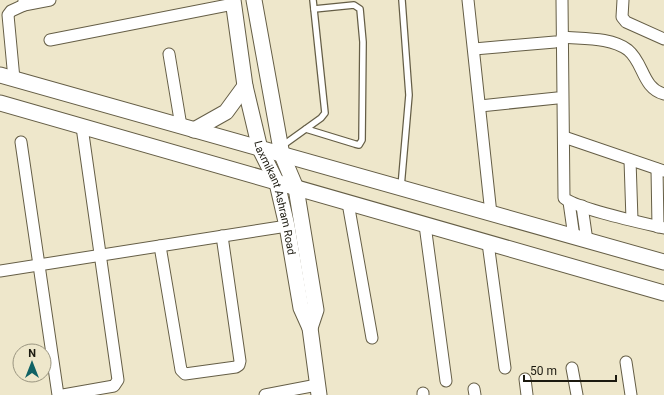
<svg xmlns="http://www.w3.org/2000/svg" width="664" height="395" font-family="Roboto,sans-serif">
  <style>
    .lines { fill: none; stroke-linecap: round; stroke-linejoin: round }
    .lane-casing { stroke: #655e46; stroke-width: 8 }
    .street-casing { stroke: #655e46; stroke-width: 13 }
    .secondary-casing { stroke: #655e46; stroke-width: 17 }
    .lane { stroke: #fff; stroke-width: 5.5 }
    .street { stroke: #fff; stroke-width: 11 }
    .secondary { stroke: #fff; stroke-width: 15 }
    .labels { text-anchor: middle; stroke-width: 4; stroke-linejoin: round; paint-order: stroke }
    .street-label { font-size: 11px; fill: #1b190f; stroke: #eee7cb }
  </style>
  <rect width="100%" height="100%" fill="#eee7cb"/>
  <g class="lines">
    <defs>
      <g id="lane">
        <polyline points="306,129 355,144 359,145 362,140 363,42 360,9 354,5 314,9"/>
        <polyline points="282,146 321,118 325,113 313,0"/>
        <polyline points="401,187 409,95 402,0"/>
      </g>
      <g id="street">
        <polyline points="24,0 24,5 50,0"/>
        <polyline points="468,0 491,214"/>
        <path d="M562 0 564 198C577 209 643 223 664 228"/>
        <polyline points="623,0 622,17 626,22 664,39"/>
        <path d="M562 37C583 39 611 37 628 50 644 63 642 88 664 94"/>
        <polyline points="50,40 233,4"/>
        <polyline points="474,49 555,42"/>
        <polyline points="169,54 181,126"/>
        <polyline points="14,79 8,15 11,11 24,5"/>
        <polyline points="480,106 557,98"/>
        <polyline points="564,137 664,171"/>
        <polyline points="21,142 58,395"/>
        <polyline points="630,160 632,220"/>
        <polyline points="657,169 658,227"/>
        <polyline points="569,202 574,237"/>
        <polyline points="348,203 372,338"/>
        <polyline points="582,206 587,241"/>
        <polyline points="425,225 446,381"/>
        <polyline points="488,243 505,368"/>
        <polyline points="160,246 181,370 185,374 236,367 239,365 240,361 222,236"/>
        <polyline points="0,271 287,226"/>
        <polyline points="626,362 631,395"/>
        <polyline points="572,368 577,395"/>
        <polyline points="525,379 527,395"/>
        <polyline points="474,389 475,395"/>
        <polyline points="423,393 423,395"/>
        <polyline points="63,395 114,386 118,380 82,127"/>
        <polyline points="265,395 317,385"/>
      </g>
      <g id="secondary">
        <path id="s1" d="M233 0 245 86 260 149 277 183 287 226 301 308 310 328 319 395"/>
        <polyline points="254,0 282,155 296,188 316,310 310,328"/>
        <polyline points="0,75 664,262"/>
        <polyline points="0,103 664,293"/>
        <polyline points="194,130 226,112 245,86"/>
      </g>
    </defs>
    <use href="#lane" class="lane-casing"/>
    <use href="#street" class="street-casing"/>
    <use href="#secondary" class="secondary-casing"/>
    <use href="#lane" class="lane"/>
    <use href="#street" class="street"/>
    <use href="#secondary" class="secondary"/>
  </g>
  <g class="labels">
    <g class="street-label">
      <text dy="4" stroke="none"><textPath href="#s1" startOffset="203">Laxmikant Ashram Road</textPath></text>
    </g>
  </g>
  <g transform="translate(32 363)"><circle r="19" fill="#eee7cb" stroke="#9a9580"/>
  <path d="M0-3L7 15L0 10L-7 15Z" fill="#106264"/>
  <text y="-6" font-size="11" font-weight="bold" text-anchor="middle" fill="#1b190f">N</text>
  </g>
  <path d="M524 375v6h92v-6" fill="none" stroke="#1b190f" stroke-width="2"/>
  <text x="530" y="375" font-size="12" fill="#1b190f" stroke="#eee7cb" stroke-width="3" paint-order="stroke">50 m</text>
</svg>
